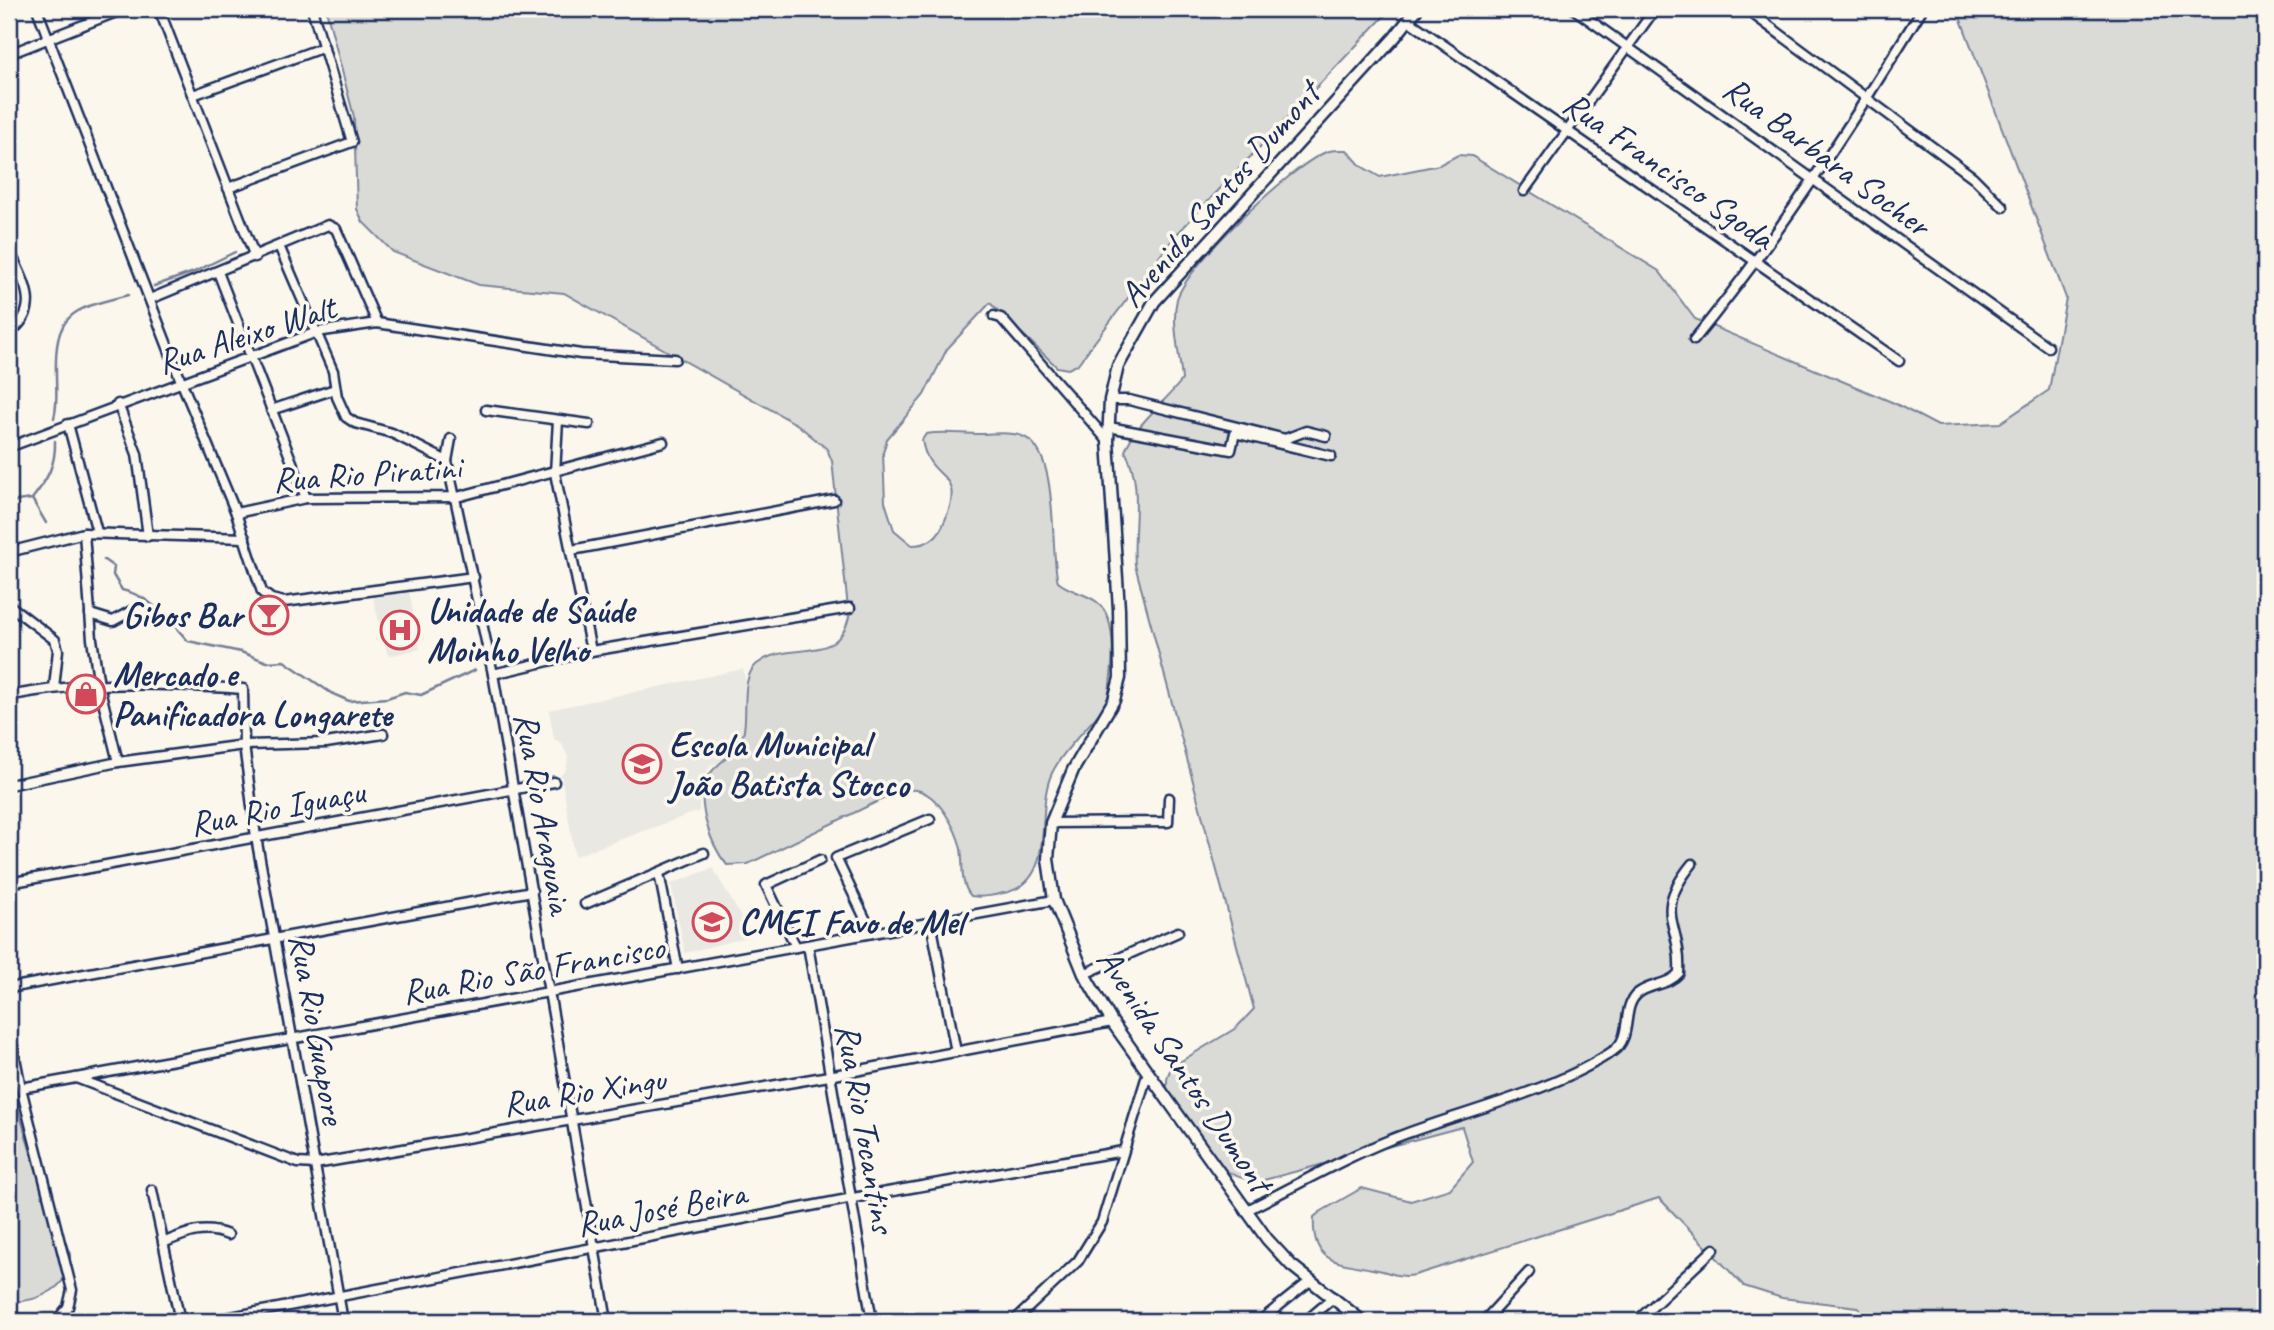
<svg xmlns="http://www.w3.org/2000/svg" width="2274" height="1330" font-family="Caveat,sans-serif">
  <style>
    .built { fill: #eae8e2 }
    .green { fill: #dadad7; stroke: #7a849a; stroke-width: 2 }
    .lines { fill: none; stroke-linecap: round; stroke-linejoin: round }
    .stream { stroke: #747e96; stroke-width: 2.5 }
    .minor-casing { stroke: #1b2f5e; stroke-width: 13 }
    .tertiary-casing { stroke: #1b2f5e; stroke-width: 15 }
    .minor { stroke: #fbf7ec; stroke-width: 8 }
    .tertiary { stroke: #fbf7ec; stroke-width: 10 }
    .labels { text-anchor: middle; stroke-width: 7; stroke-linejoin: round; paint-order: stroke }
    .street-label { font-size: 35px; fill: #1b2f5e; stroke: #fbf7ec }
    .poi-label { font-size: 35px; font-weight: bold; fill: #1b2f5e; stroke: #fbf7ec; text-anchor: start }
  </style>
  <rect width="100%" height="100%" fill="#fbf7ec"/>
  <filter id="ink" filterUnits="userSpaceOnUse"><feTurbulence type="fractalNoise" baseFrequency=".0143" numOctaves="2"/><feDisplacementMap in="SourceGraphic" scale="14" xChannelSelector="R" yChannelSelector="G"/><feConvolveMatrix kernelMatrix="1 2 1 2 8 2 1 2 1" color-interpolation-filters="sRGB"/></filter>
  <g filter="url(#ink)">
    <g class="built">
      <polygon points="409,591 420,649 388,656 373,598"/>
      <polygon points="743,669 763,753 711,765 700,782 699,811 575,856 561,775 566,769 568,757 562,744 554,739 549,710"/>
      <polygon points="713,868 752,936 685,953 671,884"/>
    </g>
    <g class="green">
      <path d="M326 9H1391L1176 235 1077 365 1068 369 1057 367 990 303 947 349 924 395 887 439 883 453 885 502 894 530 912 545C925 545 936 539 942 527 970 467 929 486 922 440L926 434C944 431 961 434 980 434 993 434 1009 431 1022 436 1061 450 1049 547 1058 582 1070 592 1085 593 1097 602 1120 620 1112 673 1108 698L1103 708C1087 729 1064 749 1052 773 1034 810 1058 878 1008 892 996 895 984 898 971 896 959 882 964 866 961 849 957 830 938 793 916 790 910 789 901 792 895 793L748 864 727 865C711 846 693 799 709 775 719 761 738 753 743 735 749 715 739 678 757 664 788 639 837 667 849 617L832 461 827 449 798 425 564 293 479 285 393 252 363 222 357 209 354 117Z"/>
      <path d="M1957 9H2265V1321H1867L1858 1307 1782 1298 1744 1286 1659 1198 1415 1275C1400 1278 1392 1273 1378 1270 1340 1262 1311 1266 1314 1217L1320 1212 1362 1188 1411 1201 1450 1189 1473 1162 1462 1127 1264 1180C1250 1180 1239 1179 1227 1171 1202 1155 1149 1095 1173 1066L1236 1028 1254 1009 1135 565C1132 527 1144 485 1125 451 1134 426 1164 403 1182 380 1180 355 1171 324 1177 299 1188 264 1291 166 1326 152 1333 149 1339 150 1347 150L1361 166 1380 177 1439 165 1458 155 1472 156 1659 271 1695 319 1894 403 1938 426 2000 423 2049 390 2066 298Z"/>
      <path d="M9 1077 34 1164 70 1254C72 1288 39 1302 9 1302Z"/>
    </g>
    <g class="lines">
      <g class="stream">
        <polyline points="154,286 194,272 235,252"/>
        <path d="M54 418C58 403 56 390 56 375 54 311 73 309 128 295"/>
        <polyline points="32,499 46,523"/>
        <path d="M9 502 32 499C47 480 56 465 55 441"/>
        <path d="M104 560 114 567 113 575 122 590C151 596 169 620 188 641L241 652 267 662 284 661 331 693 349 701 387 698 405 692 421 695 475 670"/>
      </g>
      <defs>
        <g id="minor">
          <polyline points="37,9 181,381 236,513 262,592 271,599 284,602 474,577"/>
          <polyline points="159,9 255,257"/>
          <polyline points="1574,9 2048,347"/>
          <polyline points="1746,9 1973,177 2003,207"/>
          <polyline points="1409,21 1899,361"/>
          <polyline points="9,54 124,9"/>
          <polyline points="193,95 324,47"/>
          <polyline points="228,188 352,142 312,9"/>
          <polyline points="1524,191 1655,9"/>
          <polyline points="279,246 333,371 337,397 346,417 355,423 392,433 447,461"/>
          <path d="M9 249C22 280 44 308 9 333"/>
          <polyline points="218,272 306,498"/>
          <polyline points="150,299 328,225 336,229 377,323"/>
          <polyline points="994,316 1001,318 1108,441"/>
          <path d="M1694 340C1779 236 1851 125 1921 11L1918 9"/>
          <polyline points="1110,400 1129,400 1285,439 1306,431 1326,436"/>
          <polyline points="118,404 137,454 148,536"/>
          <polyline points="271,410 335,389"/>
          <polyline points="486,410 589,424"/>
          <polyline points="558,420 555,473 591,651"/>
          <polyline points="68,424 97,532"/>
          <polyline points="1109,427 1231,450 1235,433 1331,456"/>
          <polyline points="451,439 447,461 493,674 607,1321"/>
          <polyline points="9,447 317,332 377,323 581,354 675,359"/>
          <polyline points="236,513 306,498 457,497 663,442"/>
          <polyline points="84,533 92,639 99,685 118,762"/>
          <polyline points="572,550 834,500"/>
          <polyline points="9,552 84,533 245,538"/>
          <polyline points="9,605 55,640 58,650 54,688"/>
          <polyline points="90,614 113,621 133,610 150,616"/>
          <polyline points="493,674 591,651 850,608"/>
          <path d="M9 696C86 680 165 684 243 689L244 745 256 837 343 1321"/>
          <polyline points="9,785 118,762 244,745 326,743 383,734"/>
          <polyline points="1051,823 1168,822 1169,798"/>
          <polyline points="659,873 678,969"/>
          <polyline points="9,883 554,782"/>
          <polyline points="585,904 704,853"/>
          <polyline points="931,922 956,1052"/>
          <polyline points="872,933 836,858 930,819"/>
          <polyline points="808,945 872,1321"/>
          <polyline points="796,947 766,885 820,860"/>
          <polyline points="1084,974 1178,932"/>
          <polyline points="9,988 532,891"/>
          <polyline points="9,1027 21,1088 72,1290 68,1307 56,1321"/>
          <polyline points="76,1078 298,1163 315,1164 829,1076 1112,1022"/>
          <polyline points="21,1088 1054,900"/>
          <polyline points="152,1190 180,1321"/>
          <path d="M1245 1211C1298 1185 1350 1154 1405 1134 1469 1110 1557 1090 1613 1051 1633 1038 1621 1008 1637 994 1650 983 1668 986 1679 973 1682 921 1651 915 1692 864"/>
          <path d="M163 1243C186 1233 204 1225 228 1235"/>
          <polyline points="210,1321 853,1198 1123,1151"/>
          <polyline points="1014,1321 1078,1261 1102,1222 1148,1072"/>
          <polyline points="1260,1321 1310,1281"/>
          <polyline points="1306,1321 1333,1298"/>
          <polyline points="1484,1321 1529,1272"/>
          <polyline points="1637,1321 1714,1249"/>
        </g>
        <polyline id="tertiary" points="1362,1321 1291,1265 1267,1239 1112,1022 1084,974 1054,900 1048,859 1051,823 1073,770 1114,700 1120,678 1119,609 1108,441 1110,400 1118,366 1154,302 1395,37 1417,9"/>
      </defs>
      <use href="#minor" class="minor-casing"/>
      <use href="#tertiary" class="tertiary-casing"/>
      <use href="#minor" class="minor"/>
      <use href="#tertiary" class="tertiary"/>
    </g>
  </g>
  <defs>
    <symbol id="bar-ring" viewBox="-11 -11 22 22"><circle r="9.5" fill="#fbf7ec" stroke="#d1495b" stroke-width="1.5"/><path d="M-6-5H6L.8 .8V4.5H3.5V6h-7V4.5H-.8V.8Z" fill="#d1495b"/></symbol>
    <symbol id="hospital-ring" viewBox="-11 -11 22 22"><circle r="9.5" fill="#fbf7ec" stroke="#d1495b" stroke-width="1.5"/><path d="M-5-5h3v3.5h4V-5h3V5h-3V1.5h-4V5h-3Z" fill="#d1495b"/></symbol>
    <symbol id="shop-ring" viewBox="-11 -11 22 22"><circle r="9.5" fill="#fbf7ec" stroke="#d1495b" stroke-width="1.5"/><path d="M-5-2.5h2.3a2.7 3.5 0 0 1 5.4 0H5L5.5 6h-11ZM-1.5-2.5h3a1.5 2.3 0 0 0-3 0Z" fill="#d1495b"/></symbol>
    <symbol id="school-ring" viewBox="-11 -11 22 22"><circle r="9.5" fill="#fbf7ec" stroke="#d1495b" stroke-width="1.5"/><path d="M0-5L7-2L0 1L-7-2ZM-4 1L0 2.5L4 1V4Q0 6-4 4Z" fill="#d1495b"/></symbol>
  </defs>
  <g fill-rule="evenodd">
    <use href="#bar-ring" x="247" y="593" width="44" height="44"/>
    <use href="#hospital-ring" x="378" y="608" width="44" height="44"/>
    <use href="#shop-ring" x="64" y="672" width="44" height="44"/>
    <use href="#school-ring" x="620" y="742" width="44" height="44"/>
    <use href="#school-ring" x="690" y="900" width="44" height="44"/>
  </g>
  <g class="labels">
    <g class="street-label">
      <text transform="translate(1827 156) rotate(36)" y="12">Rua Barbara Socher</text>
      <text transform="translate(1669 170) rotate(35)" y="12">Rua Francisco Sgoda</text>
      <text transform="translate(1219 194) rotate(-49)" y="12">Avenida Santos Dumont</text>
      <text transform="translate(246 334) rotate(-18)" y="12">Rua Aleixo Walt</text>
      <text transform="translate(367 473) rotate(-4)" y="12">Rua Rio Piratini</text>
      <text transform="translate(277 807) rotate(-11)" y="12">Rua Rio Iguaçu</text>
      <text transform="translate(544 813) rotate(80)" y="12">Rua Rio Araguaia</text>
      <text transform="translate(533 969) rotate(-10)" y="12">Rua Rio São Francisco</text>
      <text transform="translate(318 1029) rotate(80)" y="12">Rua Rio Guapore</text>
      <text transform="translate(1185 1070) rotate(56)" y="12">Avenida Santos Dumont</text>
      <text transform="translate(584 1091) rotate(-9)" y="12">Rua Rio Xingu</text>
      <text transform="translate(866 1128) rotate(80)" y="12">Rua Rio Tocantins</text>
      <text transform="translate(661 1208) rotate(-11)" y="12">Rua José Beira</text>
    </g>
    <g class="poi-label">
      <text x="427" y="622">Unidade de Saúde<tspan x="427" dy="40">Moinho Velho</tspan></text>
      <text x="242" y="627" text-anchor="end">Gibos Bar</text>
      <text x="113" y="686">Mercado e<tspan x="113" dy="40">Panificadora Longarete</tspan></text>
      <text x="669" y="756">Escola Municipal<tspan x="669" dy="40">João Batista Stocco</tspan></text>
      <text x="739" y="934">CMEI Favo de Mel</text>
    </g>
  </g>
  <rect width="2274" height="1330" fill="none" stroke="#fbf7ec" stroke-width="35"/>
  <rect x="18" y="18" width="2239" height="1295" fill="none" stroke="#1b2f5e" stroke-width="2.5" filter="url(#ink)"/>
</svg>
